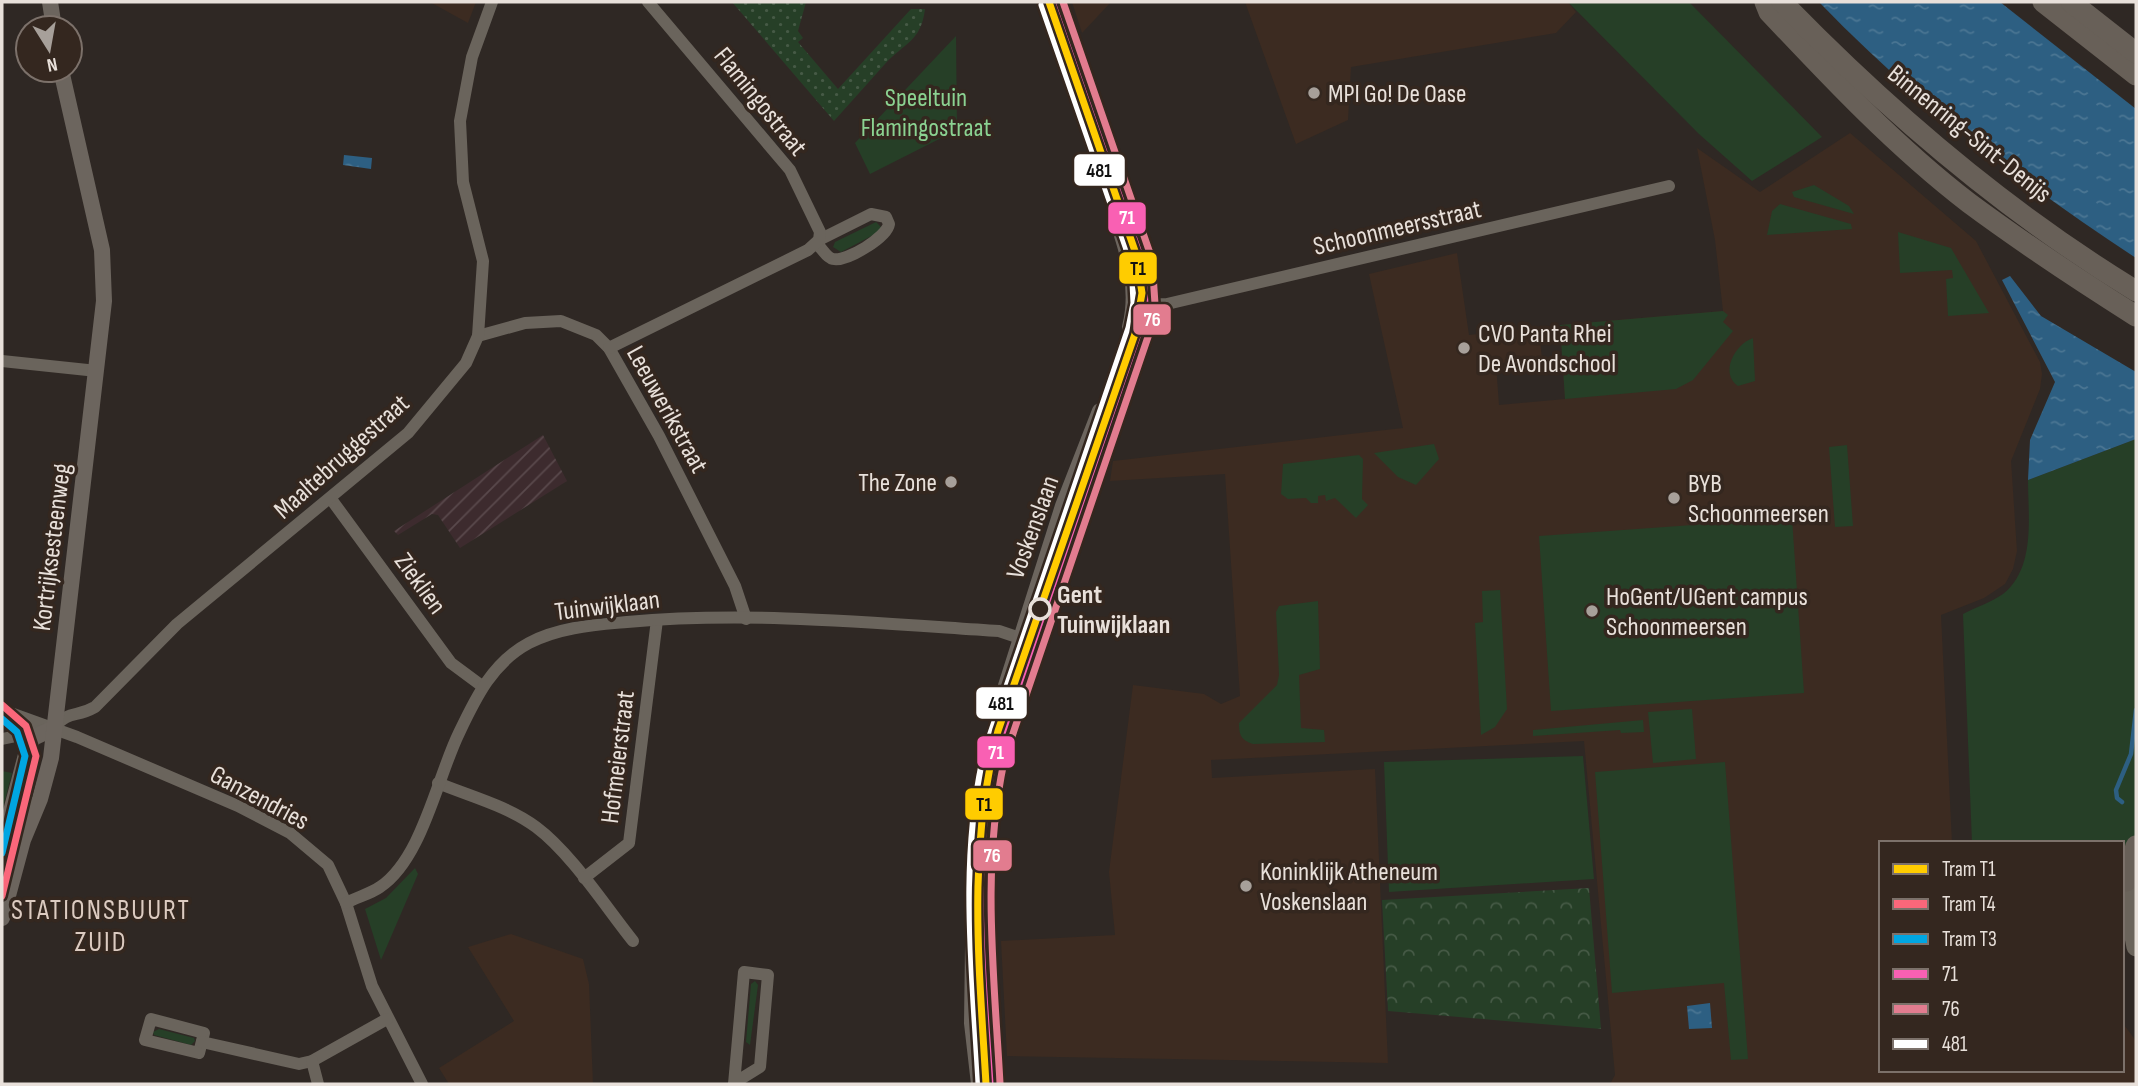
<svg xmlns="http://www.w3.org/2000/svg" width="2138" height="1086" font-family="'Sofia Sans Condensed',sans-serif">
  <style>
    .industrial { fill: url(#industrial-furrows) }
    .built { fill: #3c2b21 }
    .green { fill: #263f27 }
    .forest { fill: url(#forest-crowns) }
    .garden { fill: url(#garden-dots) }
    .water { fill: url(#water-ripples) }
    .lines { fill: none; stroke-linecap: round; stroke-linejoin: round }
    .stream { stroke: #2d5f82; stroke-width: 4.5 }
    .street { stroke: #6a645c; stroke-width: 12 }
    .secondary { stroke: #6c655e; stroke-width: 16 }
    .primary { stroke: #6b645b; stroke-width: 19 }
    .highway { stroke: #686058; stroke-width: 21 }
    .bus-1-casing { stroke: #34271f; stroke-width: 12 }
    .bus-2-casing { stroke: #34271f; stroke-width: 12 }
    .bus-3-casing { stroke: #34271f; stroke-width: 12 }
    .bus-1 { stroke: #f960b3; stroke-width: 7 }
    .bus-2 { stroke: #e27c8f; stroke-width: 7 }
    .bus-3 { stroke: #fff; stroke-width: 7 }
    .tram-1-casing { stroke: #34271f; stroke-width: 12 }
    .tram-2-casing { stroke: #34271f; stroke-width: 12 }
    .tram-3-casing { stroke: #34271f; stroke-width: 12 }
    .tram-1 { stroke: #fc0; stroke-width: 7 }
    .tram-2 { stroke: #fa677a; stroke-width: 7 }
    .tram-3 { stroke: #00a6e2; stroke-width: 7 }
    .poi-dot { fill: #a7a09a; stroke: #34271f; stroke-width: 2.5 }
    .stop-dot { fill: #34271f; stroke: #e8e0da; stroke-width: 3.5 }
    .labels { text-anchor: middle; stroke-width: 7; stroke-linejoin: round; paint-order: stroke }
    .poi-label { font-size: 26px; fill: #e8e0da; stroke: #34271f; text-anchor: start }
    .park-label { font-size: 26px; fill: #8bd291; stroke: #34271f }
    .street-label { font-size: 26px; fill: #e8e0da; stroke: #34271f }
    .stop-label { font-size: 26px; font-weight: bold; fill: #e8e0da; stroke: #34271f; text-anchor: start }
    .neighbourhood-label { font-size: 28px; letter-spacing: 2px; fill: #dccbc1; stroke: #34271f }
    .line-badge { stroke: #34271f; stroke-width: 2.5 }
    .badge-label { font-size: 19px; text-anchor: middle; font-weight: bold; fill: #fff }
    .pale-badge-label { font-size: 19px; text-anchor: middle; font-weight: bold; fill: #111 }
  </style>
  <defs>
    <pattern id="industrial-furrows" width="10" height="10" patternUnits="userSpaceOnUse" patternTransform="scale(1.75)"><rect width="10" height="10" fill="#3d2b2e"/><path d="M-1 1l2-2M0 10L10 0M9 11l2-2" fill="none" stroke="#59494c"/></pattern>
    <pattern id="forest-crowns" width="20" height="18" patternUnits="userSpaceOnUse" patternTransform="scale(1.75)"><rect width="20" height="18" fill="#263f27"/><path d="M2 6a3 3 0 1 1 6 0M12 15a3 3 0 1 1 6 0" fill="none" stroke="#465a46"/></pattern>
    <pattern id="garden-dots" width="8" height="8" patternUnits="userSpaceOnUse" patternTransform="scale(1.75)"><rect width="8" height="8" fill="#263f27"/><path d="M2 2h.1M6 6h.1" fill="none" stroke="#465a46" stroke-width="1.8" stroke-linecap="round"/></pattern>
    <pattern id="water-ripples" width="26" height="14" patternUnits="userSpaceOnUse" patternTransform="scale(1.75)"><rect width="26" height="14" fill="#2d5f82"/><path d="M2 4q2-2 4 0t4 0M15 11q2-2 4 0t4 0" fill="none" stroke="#4b7693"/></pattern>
  </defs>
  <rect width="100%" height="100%" fill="#2f2824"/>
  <polygon class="industrial" points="543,435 567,481 460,548 438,515 432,514 398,535 394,531"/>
  <g class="built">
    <polygon points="430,2 476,2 468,23"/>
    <polygon points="1072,2 1111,2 1082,33"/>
    <polygon points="1245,2 1568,2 1576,12 1556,33 1351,67 1348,120 1296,144"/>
    <polygon points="1850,133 1976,241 2040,362 2042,374 2040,389 2011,461 2017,551 2013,569 2005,584 1984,598 1941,615 1952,843 1881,843 1881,1070 2122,1070 2122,1022 2136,1041 2136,1084 1610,1084 1615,1075 1584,741 1211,760 1212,778 1375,769 1388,1063 1007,1056 1001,941 1115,935 1109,872 1133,685 1204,694 1221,704 1240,696 1225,474 1110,481 1113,461 1403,428 1369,274 1457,253 1469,335 1539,327 1542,360 1496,364 1499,405 1565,399 1560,325 1723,311 1715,240 1697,148 1760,192"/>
    <polygon points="511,934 583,959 589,984 593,1084 449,1084 439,1068 514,1021 468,947"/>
  </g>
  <g class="green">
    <polygon points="1568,2 1689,2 1822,137 1752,181 1699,134"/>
    <polygon points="956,36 957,130 870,174 855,143"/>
    <polygon points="1814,185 1849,206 1854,214 1794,197 1792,192"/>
    <polygon points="1780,204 1851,224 1852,229 1767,235 1772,211"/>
    <polygon points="876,222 882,228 879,232 841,252 833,247 835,242"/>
    <polygon points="1898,232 1951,248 1989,313 1948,316 1946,279 1953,278 1952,270 1900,273"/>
    <polygon points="1723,311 1728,315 1723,322 1733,331 1693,380 1676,389 1565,399 1560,325"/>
    <path d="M1753 338 1755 381 1738 386C1719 373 1735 344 1753 338Z"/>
    <path d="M2136 439V834L2122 871V843H1972L1963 614C1976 607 1992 602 2003 594 2036 568 2028 516 2028 480Z"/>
    <polygon points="1434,444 1439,459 1416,485 1398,477 1374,453"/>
    <polygon points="1847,445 1853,526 1835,527 1829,447"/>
    <polygon points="1359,455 1363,459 1362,499 1368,505 1356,518 1335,498 1326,501 1325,495 1318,496 1318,503 1311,503 1306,498 1288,499 1281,494 1283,464"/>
    <polygon points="1792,518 1804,693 1551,711 1539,536"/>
    <polygon points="1500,590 1507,709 1495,727 1481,735 1475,623 1483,622 1482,591"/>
    <path d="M1318 601 1320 669 1299 675 1301 728 1324 730 1325 742 1253 744C1241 740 1239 735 1239 723L1277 685 1279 675 1276 612 1279 606Z"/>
    <polygon points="1692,709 1696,759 1653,763 1648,712"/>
    <polygon points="1643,720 1644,732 1621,733 1620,730 1533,736 1533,730"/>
    <polygon points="1583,756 1594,879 1389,892 1384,762"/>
    <polygon points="1725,762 1748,1059 1731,1060 1724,983 1612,993 1595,772"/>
    <polygon points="2,771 12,773 2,812"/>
    <polygon points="415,868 418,874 381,960 365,909 386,898"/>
    <polygon points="755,981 758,985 750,1045 746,1042 751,984"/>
    <polygon points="159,1029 194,1038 195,1041 191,1045 154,1035 153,1032"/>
  </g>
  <polygon class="forest" points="1589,888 1601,1029 1388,1011 1382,900"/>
  <path class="garden" d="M732 2H806L798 31 803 38 798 42 838 89 911 9H925C921 42 904 43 885 64 868 83 851 102 834 121Z"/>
  <g class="water">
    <path d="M1819 2H2000L2136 109V258C2023 184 1913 100 1819 2Z"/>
    <polygon points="344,155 372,158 371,169 343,165"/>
    <polygon points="2010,276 2041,316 2136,372 2136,439 2028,480 2030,440 2055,382 2002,280"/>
    <polygon points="1710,1003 1712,1028 1689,1029 1687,1006"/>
  </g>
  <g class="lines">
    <polyline class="stream" points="2122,802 2117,798 2116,790 2131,754 2136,710"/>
    <g class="street">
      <path d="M816 244C823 248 825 257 833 259 847 262 887 237 889 224L886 217 871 214 819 240"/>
      <polyline points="1138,305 1167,304 1669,186"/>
      <polyline points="478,336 525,323 561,321 596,335 609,348 659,436 735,586 746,619"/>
      <polyline points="609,348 808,250 819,240 820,232 790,170 648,2"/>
      <polyline points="2,361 97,371"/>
      <polyline points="331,499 451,663 482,686"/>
      <polyline points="2,710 77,737 238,806 290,833 328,865 346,903 372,986 422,1084"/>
      <path d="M52 729C72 708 74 719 95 707L177 624 408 433 466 363 478 336 483 261 463 182 460 121 472 57 492 2"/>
      <polyline points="2,739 45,730"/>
      <path d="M438 783C469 796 508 806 536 827 571 853 605 906 633 941"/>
      <polyline points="584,878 629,843 657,620"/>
      <path d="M346 903C357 897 370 894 380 887 422 859 437 778 459 733 476 697 493 662 529 643 560 627 594 625 627 622 750 611 876 623 999 631L1020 638"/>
      <polygon points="151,1019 204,1033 199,1053 145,1040"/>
      <polyline points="202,1042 299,1064 312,1061 387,1019"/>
      <polyline points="312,1061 318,1084"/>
      <polyline points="734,1084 744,972 768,975 760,1067 734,1083"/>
    </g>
    <g class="secondary">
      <polyline points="50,2 54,28"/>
      <path d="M1119 226C1130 259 1139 292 1130 327"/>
      <polyline points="998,711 1063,506 1100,411"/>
      <polyline points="2,845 27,751 33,738 52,729"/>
      <polyline points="2,918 23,840 40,799 51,758 104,301 102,250 61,70"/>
      <polyline points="973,947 972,1023 979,1084"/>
      <path d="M990 1084C985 976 965 860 995 754L1139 331 1145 304 1142 262 1052 2"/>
    </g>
    <polyline class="primary" points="2136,867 2131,921 2136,947"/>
    <g class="highway">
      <path d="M1765 2 1769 12C1832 79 1896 147 1969 203 2023 243 2079 280 2136 316"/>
      <path d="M1782 2C1888 111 2006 212 2136 291"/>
      <polyline points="2043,2 2136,75"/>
      <polyline points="2071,2 2136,53"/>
      <polyline points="2126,881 2136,846"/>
    </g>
    <defs>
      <path id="bus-1" d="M990 1084C983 973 970 864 995 754L1139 331 1145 304 1142 262 1052 2"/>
      <path id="bus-2" d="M1000 1083C994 973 981 866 1005 757L1149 334 1155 304 1152 259 1063 2"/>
      <path id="bus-3" d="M979 1084C973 972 959 861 985 751L1129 328 1134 303 1132 264 1042 5"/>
    </defs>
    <use href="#bus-1" class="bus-1-casing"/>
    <use href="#bus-2" class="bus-2-casing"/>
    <use href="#bus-3" class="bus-3-casing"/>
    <use href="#bus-1" class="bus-1"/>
    <use href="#bus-2" class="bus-2"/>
    <use href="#bus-3" class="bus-3"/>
    <defs>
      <path id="tram-1" d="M986 1084C979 963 967 850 998 731L1135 334 1142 293 1136 254 1049 2"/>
      <polyline id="tram-2" points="2,705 26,726 36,756 2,896"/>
      <polyline id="tram-3" points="2,719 17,732 25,756 2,853"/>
    </defs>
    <use href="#tram-1" class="tram-1-casing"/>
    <use href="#tram-2" class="tram-2-casing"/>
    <use href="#tram-3" class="tram-3-casing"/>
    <use href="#tram-1" class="tram-1"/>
    <use href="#tram-2" class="tram-2"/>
    <use href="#tram-3" class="tram-3"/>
  </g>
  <g class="poi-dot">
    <circle cx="1314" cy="93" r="7"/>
    <circle cx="1464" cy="348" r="7"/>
    <circle cx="951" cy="482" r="7"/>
    <circle cx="1674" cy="498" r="7"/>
    <circle cx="1592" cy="611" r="7"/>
    <circle cx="1246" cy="886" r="7"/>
  </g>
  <circle class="stop-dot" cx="1040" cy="609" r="10"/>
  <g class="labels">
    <g class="poi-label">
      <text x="1328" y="102">MPI Go! De Oase</text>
      <text x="1478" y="342">CVO Panta Rhei<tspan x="1478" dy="30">De Avondschool</tspan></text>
      <text x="937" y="491" text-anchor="end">The Zone</text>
      <text x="1688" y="492">BYB<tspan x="1688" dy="30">Schoonmeersen</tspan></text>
      <text x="1606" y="605">HoGent/UGent campus<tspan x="1606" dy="30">Schoonmeersen</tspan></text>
      <text x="1260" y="880">Koninklijk Atheneum<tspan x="1260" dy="30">Voskenslaan</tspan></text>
    </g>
    <g class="park-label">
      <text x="926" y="106">Speeltuin<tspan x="926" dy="30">Flamingostraat</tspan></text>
    </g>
    <g class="street-label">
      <text transform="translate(761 101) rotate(51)" y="9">Flamingostraat</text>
      <text transform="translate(1970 133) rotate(39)" y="9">Binnenring-Sint-Denijs</text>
      <text transform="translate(1397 227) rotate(-13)" y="9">Schoonmeersstraat</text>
      <text transform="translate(668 409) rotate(61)" y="9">Leeuwerikstraat</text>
      <text transform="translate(341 456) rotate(-42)" y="9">Maaltebruggestraat</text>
      <text transform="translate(1032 527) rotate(-70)" y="9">Voskenslaan</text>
      <text transform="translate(51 547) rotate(-83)" y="9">Kortrijksesteenweg</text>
      <text transform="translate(421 583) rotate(54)" y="9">Zieklien</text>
      <text transform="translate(607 605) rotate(-7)" y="9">Tuinwijklaan</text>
      <text transform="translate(617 757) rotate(-83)" y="9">Hofmeierstraat</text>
      <text transform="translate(260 797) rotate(28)" y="9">Ganzendries</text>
    </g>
    <g class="stop-label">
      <text x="1057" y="603">Gent<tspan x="1057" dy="30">Tuinwijklaan</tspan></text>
    </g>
    <g class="neighbourhood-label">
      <text x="101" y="919">STATIONSBUURT<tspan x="101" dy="32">ZUID</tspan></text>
    </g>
  </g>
  <g class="line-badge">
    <rect x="1073" y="153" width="53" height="34" rx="7" fill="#fff"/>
    <rect x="1107" y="201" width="40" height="34" rx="7" fill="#f960b3"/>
    <rect x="1118" y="251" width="40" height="34" rx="7" fill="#fc0"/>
    <rect x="1132" y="303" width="40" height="33" rx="7" fill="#e27c8f"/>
    <rect x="975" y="686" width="53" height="34" rx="7" fill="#fff"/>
    <rect x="976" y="735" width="40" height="34" rx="7" fill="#f960b3"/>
    <rect x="964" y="787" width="40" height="34" rx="7" fill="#fc0"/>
    <rect x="972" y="839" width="41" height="33" rx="7" fill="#e27c8f"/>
  </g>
  <g class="badge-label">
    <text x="1127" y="224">71</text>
    <text x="1152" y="326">76</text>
    <text x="996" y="759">71</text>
    <text x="992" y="862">76</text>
  </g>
  <g class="pale-badge-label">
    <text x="1099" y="177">481</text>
    <text x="1138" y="275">T1</text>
    <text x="1001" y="710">481</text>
    <text x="984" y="811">T1</text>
  </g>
  <rect width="2138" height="1086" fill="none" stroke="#e8e0da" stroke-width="7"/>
  <rect x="1879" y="841" width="245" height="231" fill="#34271f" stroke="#7c716a" stroke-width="2"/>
  <rect x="1893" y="864" width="35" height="10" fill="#ffcc00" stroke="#7c716a" stroke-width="2"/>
  <text x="1942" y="876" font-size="21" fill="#e8e0da">Tram T1</text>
  <rect x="1893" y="899" width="35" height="10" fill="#fa677a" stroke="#7c716a" stroke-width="2"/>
  <text x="1942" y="911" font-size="21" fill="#e8e0da">Tram T4</text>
  <rect x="1893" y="934" width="35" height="10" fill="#00a6e2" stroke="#7c716a" stroke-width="2"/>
  <text x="1942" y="946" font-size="21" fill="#e8e0da">Tram T3</text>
  <rect x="1893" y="969" width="35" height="10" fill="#f960b3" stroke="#7c716a" stroke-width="2"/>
  <text x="1942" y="981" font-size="21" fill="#e8e0da">71</text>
  <rect x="1893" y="1004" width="35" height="10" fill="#e27c8f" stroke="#7c716a" stroke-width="2"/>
  <text x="1942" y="1016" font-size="21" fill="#e8e0da">76</text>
  <rect x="1893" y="1039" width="35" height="10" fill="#ffffff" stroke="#7c716a" stroke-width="2"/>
  <text x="1942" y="1051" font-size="21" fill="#e8e0da">481</text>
  <g transform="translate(49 49) rotate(169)"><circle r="33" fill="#34271f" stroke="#7c716a" stroke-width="2"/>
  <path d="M0-5L12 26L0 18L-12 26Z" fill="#a7a09a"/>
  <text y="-10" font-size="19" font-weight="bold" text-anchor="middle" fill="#e8e0da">N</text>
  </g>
</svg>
